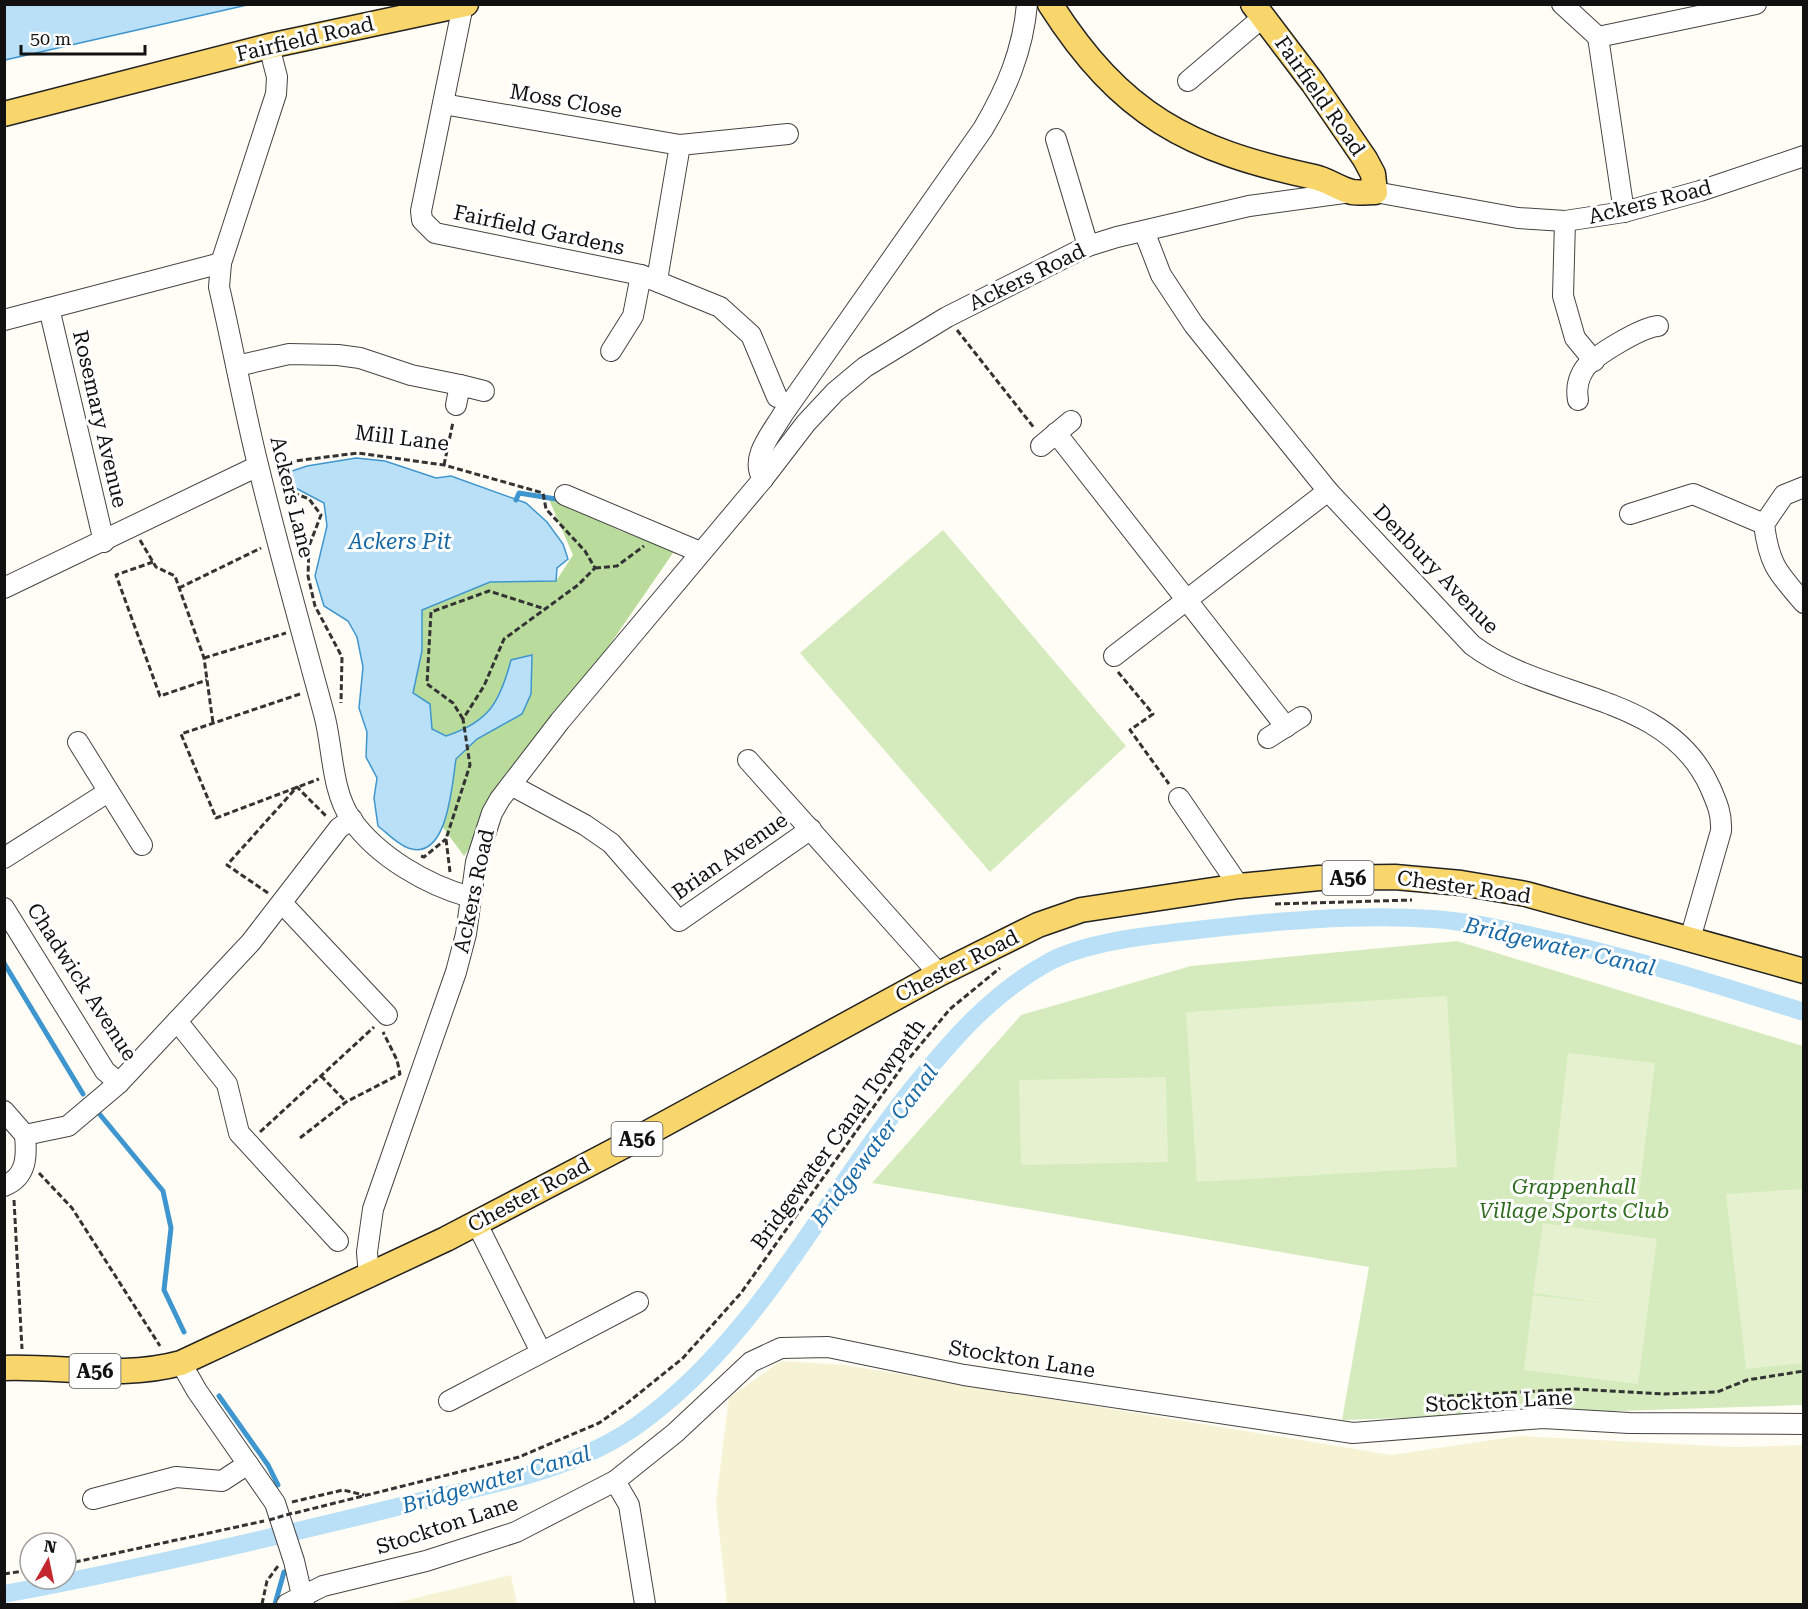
<svg xmlns="http://www.w3.org/2000/svg" width="1808" height="1609" font-family="'Roboto Serif',serif">
  <style>
    .farmland { fill: #f6f3d4 }
    .green { fill: #d5ebbd }
    .forest { fill: #b9dc9c }
    .pitch { fill: #e6f2cf }
    .water { fill: #b9e0f7; stroke: #3f96cf; stroke-width: 1.5 }
    .lines { fill: none; stroke-linecap: round; stroke-linejoin: round }
    .stream { stroke: #3f96cf; stroke-width: 5 }
    .canal { stroke: #b9e0f7; stroke-width: 18 }
    .minor-casing { stroke: #444; stroke-width: 22 }
    .major-casing { stroke: #222; stroke-width: 27 }
    .path { stroke: #333; stroke-width: 3; stroke-dasharray: 6 3; stroke-linecap: butt }
    .minor { stroke: #fff; stroke-width: 20 }
    .major { stroke: #f9d66b; stroke-width: 24 }
    .path-bridge { stroke: #333; stroke-width: 3; stroke-dasharray: 6 3; stroke-linecap: butt }
    .labels { text-anchor: middle; stroke-width: 6; stroke-linejoin: round; paint-order: stroke }
    .shield { fill: #fff; stroke: #585858; stroke-width: 1.5 }
    .shield-label { font-size: 20px; font-weight: bold; fill: #111 }
    .street-label { font-size: 21px; fill: #111; stroke: #fff }
    .park-label { font-size: 21px; font-style: italic; fill: #2f6b1f; stroke: #fff }
    .water-label { font-size: 22px; font-style: italic; fill: #1768a6; stroke: #fff }
  </style>
  <rect width="100%" height="100%" fill="#fffdf5"/>
  <g class="farmland">
    <polygon points="781,1361 845,1365 1391,1455 1519,1436 1735,1447 1803,1445 1803,1604 727,1604 716,1502 729,1398"/>
    <polygon points="511,1575 517,1604 392,1604 395,1603"/>
  </g>
  <g class="green">
    <polygon points="943,530 1126,746 990,872 800,653"/>
    <polygon points="1457,941 1803,1046 1803,1405 1342,1420 1369,1267 872,1183 1021,1015 1191,966"/>
  </g>
  <path class="forest" d="M548 497 621 531 675 550 464 856 442 826 451 793 456 759 477 739 522 714 532 655 511 660C500 703 489 721 446 736L432 729 413 694 422 651V610L490 582 556 581 573 555Z"/>
  <g class="pitch">
    <polygon points="1447,996 1457,1167 1197,1182 1186,1012"/>
    <polygon points="1568,1053 1655,1063 1638,1202 1552,1191"/>
    <polygon points="1166,1077 1168,1162 1021,1165 1019,1080"/>
    <polygon points="1803,1189 1803,1363 1746,1369 1726,1194"/>
    <polygon points="1543,1223 1657,1239 1638,1384 1524,1370 1533,1295 1610,1304 1533,1293"/>
  </g>
  <g class="water">
    <polygon points="4,5 5,4 247,5 5,60"/>
    <path d="M356 458 385 461 436 478 451 476 526 503 547 522 563 544 568 559 557 568 556 581 490 582 422 610V651L413 693 430 704 432 729 446 736C489 722 500 702 511 660L532 655 531 694 522 714 477 739 456 759C452 784 448 862 408 848 397 844 387 833 378 826L374 798 377 778 366 757 367 732 359 708 363 667 357 637 348 621 324 606 315 576 327 526 324 503 288 484 286 473 307 466Z"/>
  </g>
  <g class="lines">
    <g class="stream">
      <polyline points="516,500 519,493 562,500"/>
      <polyline points="4,963 83,1094"/>
      <polyline points="97,1111 163,1191 171,1228 164,1290 184,1332"/>
      <polyline points="219,1396 268,1465 278,1485"/>
      <polyline points="275,1604 284,1572"/>
    </g>
    <path class="canal" d="M4 1594C137 1569 267 1539 397 1507 479 1486 570 1474 639 1424 758 1338 822 1201 912 1089 951 1041 991 994 1047 963 1086 941 1152 935 1197 930 1275 921 1355 914 1434 919 1475 922 1515 932 1555 941 1639 960 1721 986 1804 1012"/>
    <defs>
      <g id="minor">
        <polyline points="1562,4 1598,37"/>
        <polyline points="463,5 421,211 422,220 435,233 641,275 720,307 751,335 777,397"/>
        <path d="M269 46 277 77 276 94 221 263 219 287C233 347 244 409 259 469 279 551 302 632 324 714 333 747 331 790 351 819 378 857 427 885 470 897"/>
        <polyline points="1188,81 1263,17"/>
        <polyline points="443,104 680,145 657,280"/>
        <polyline points="1056,139 1088,246"/>
        <polyline points="680,145 788,134"/>
        <polyline points="1375,192 1518,218 1565,221 1624,212 1700,191 1804,156"/>
        <polyline points="1624,212 1598,37 1756,4"/>
        <polyline points="1565,221 1563,296 1575,338 1594,361"/>
        <path d="M1144 231 1161 275 1194 325 1328 491 1472 645C1546 701 1667 692 1710 787 1717 803 1722 814 1721 831L1690 939"/>
        <polyline points="49,308 104,542"/>
        <polyline points="4,320 221,263"/>
        <polyline points="611,351 633,316 641,275"/>
        <polyline points="237,366 289,354 338,355 360,358 411,375 460,385"/>
        <path d="M1578 400C1576 389 1578 378 1585 368 1595 355 1642 327 1658 326"/>
        <polyline points="456,405 460,385 484,391"/>
        <polyline points="1056,433 1286,727"/>
        <polyline points="1041,446 1071,421"/>
        <path d="M763 479C749 458 772 433 783 414L983 129C1006 90 1023 51 1027 4"/>
        <path d="M1804 487 1784 495 1764 524C1769 565 1778 573 1804 603"/>
        <polyline points="565,495 700,552"/>
        <polyline points="1630,514 1693,494 1764,524"/>
        <polyline points="4,588 258,466"/>
        <polyline points="1114,656 1328,491"/>
        <polyline points="1268,738 1301,717"/>
        <polyline points="78,742 142,845"/>
        <polyline points="748,760 939,974"/>
        <polyline points="511,785 585,825 611,843 679,921 811,829"/>
        <polyline points="1179,798 1239,886"/>
        <polyline points="4,858 108,792"/>
        <polyline points="282,903 387,1015"/>
        <polyline points="4,908 105,1071 119,1083"/>
        <polyline points="177,1021 227,1084 239,1133 338,1241"/>
        <polyline points="4,1111 25,1135"/>
        <polyline points="25,1135 68,1126 119,1083 251,942 339,828 352,819"/>
        <path d="M4 1186C27 1177 27 1156 25 1135"/>
        <polyline points="476,1222 541,1352"/>
        <polyline points="369,1277 367,1252 373,1209 456,972 466,934 476,862 492,813 500,799 560,721 763,479 806,423 835,392 865,367 947,317 1088,246 1117,237 1249,206 1351,192"/>
        <polyline points="181,1363 197,1391 275,1503 294,1561 304,1604"/>
        <polyline points="449,1401 638,1302"/>
        <polyline points="615,1481 629,1505 645,1604"/>
        <polyline points="93,1499 176,1477 222,1481 248,1464"/>
        <polyline points="287,1604 323,1586 426,1561 516,1532 615,1481 675,1433 751,1362 781,1348 828,1347 964,1375 1353,1433 1543,1418 1629,1423 1804,1424"/>
      </g>
      <g id="major">
        <path d="M1050 4C1121 115 1188 150 1314 177 1328 180 1339 189 1352 192 1359 193 1368 192 1375 192L1373 174 1365 159 1313 83 1253 4"/>
        <polyline points="4,114 269,46 466,4"/>
        <path d="M4 1368C64 1366 123 1379 181 1363L446 1239 633 1141 939 974 1038 925 1081 910 1239 886 1319 878 1395 877 1461 883 1526 894 1804 971"/>
      </g>
    </defs>
    <use href="#minor" class="minor-casing"/>
    <use href="#major" class="major-casing"/>
    <g class="path">
      <polyline points="957,330 1035,429"/>
      <polyline points="279,463 358,453 444,465 543,493"/>
      <polyline points="281,463 284,489 309,499 321,515 309,546 308,576 315,606 342,657 341,703"/>
      <polyline points="444,465 453,422"/>
      <polyline points="140,540 156,567 175,576 204,658 213,723"/>
      <polyline points="153,562 116,575 160,696 207,680"/>
      <polyline points="595,568 617,566 644,546"/>
      <polyline points="179,588 261,548"/>
      <polyline points="204,658 286,633"/>
      <polyline points="1118,672 1153,714 1130,730 1169,784"/>
      <polyline points="300,694 181,734 216,818 319,779"/>
      <polyline points="463,719 453,703 427,684 431,612 489,591 545,609"/>
      <polyline points="421,856 424,857 446,839"/>
      <polyline points="450,872 446,839 470,765 463,719 484,686 504,639 578,585 595,568 585,551 546,509 543,493"/>
      <polyline points="268,893 227,865 297,787 327,817"/>
      <polyline points="1275,904 1412,900"/>
      <polyline points="321,1076 346,1102"/>
      <polyline points="260,1132 374,1027"/>
      <polyline points="300,1138 346,1102 400,1074 397,1060 383,1032"/>
      <polyline points="39,1173 72,1208 160,1346"/>
      <polyline points="14,1200 22,1349"/>
      <polyline points="1430,1397 1573,1389 1664,1394 1717,1392 1747,1380 1804,1371"/>
      <polyline points="292,1502 343,1490 364,1495"/>
      <polyline points="295,1513 519,1457 599,1423 626,1404 683,1358 741,1293 902,1067 950,1009 1000,968"/>
      <polyline points="66,1564 264,1521"/>
      <polyline points="4,1574 30,1570"/>
      <polyline points="262,1604 267,1581 278,1566"/>
    </g>
    <use href="#minor" class="minor"/>
    <use href="#major" class="major"/>
    <polyline class="path-bridge" points="269,1520 293,1513"/>
  </g>
  <g class="labels">
    <g class="shield">
      <rect x="1322.5" y="861" width="51" height="34" rx="4.5"/>
      <rect x="611.5" y="1122" width="51" height="34" rx="4.5"/>
      <rect x="69.5" y="1354" width="51" height="34" rx="4.5"/>
    </g>
    <g class="shield-label">
      <text x="1348" y="885">A56</text>
      <text x="637" y="1146">A56</text>
      <text x="95" y="1378">A56</text>
    </g>
    <g class="street-label">
      <text transform="translate(305 39) rotate(-13)" y="7">Fairfield Road</text>
      <text transform="translate(1320 96) rotate(55)" y="7">Fairfield Road</text>
      <text transform="translate(566 101) rotate(10)" y="7">Moss Close</text>
      <text transform="translate(1650 202) rotate(-14)" y="7">Ackers Road</text>
      <text transform="translate(539 230) rotate(12)" y="7">Fairfield Gardens</text>
      <text transform="translate(1027 277) rotate(-26)" y="7">Ackers Road</text>
      <text transform="translate(100 419) rotate(77)" y="7">Rosemary Avenue</text>
      <text transform="translate(402 438) rotate(7)" y="7">Mill Lane</text>
      <text transform="translate(292 497) rotate(76)" y="7">Ackers Lane</text>
      <text transform="translate(1436 569) rotate(46)" y="7">Denbury Avenue</text>
      <text transform="translate(730 856) rotate(-35)" y="7">Brian Avenue</text>
      <text transform="translate(1464 887) rotate(8)" y="7">Chester Road</text>
      <text transform="translate(474 891) rotate(-78)" y="7">Ackers Road</text>
      <text transform="translate(957 966) rotate(-27)" y="7">Chester Road</text>
      <text transform="translate(82 982) rotate(57)" y="7">Chadwick Avenue</text>
      <text transform="translate(838 1134) rotate(-54)" y="7">Bridgewater Canal Towpath</text>
      <text transform="translate(529 1195) rotate(-28)" y="7">Chester Road</text>
      <text transform="translate(1022 1359) rotate(9)" y="7">Stockton Lane</text>
      <text transform="translate(1499 1401) rotate(-3)" y="7">Stockton Lane</text>
      <text transform="translate(447 1525) rotate(-18)" y="7">Stockton Lane</text>
    </g>
    <g class="park-label">
      <text x="1574" y="1194">Grappenhall<tspan x="1574" dy="24">Village Sports Club</tspan></text>
    </g>
    <g class="water-label">
      <text x="400" y="549">Ackers Pit</text>
      <text transform="translate(1560 946) rotate(13)" y="8">Bridgewater Canal</text>
      <text transform="translate(874 1145) rotate(-53)" y="8">Bridgewater Canal</text>
      <text transform="translate(496 1479) rotate(-16)" y="8">Bridgewater Canal</text>
    </g>
  </g>
  <rect width="1808" height="1609" fill="none" stroke="#111111" stroke-width="12"/>
  <g transform="translate(48 1561) rotate(9)"><circle r="28" fill="#ffffff" stroke="#a0a0a0" stroke-width="1.5"/>
  <path d="M0-4.5L10 22L0 15L-10 22Z" fill="#c4262e"/>
  <text y="-9" font-size="16" font-weight="bold" text-anchor="middle" fill="#111111">N</text>
  </g>
  <path d="M21 45v9h124v-9" fill="none" stroke="#111111" stroke-width="3"/>
  <text x="30" y="45" font-size="18" fill="#111111" stroke="#ffffff" stroke-width="4.5" paint-order="stroke">50 m</text>
</svg>
